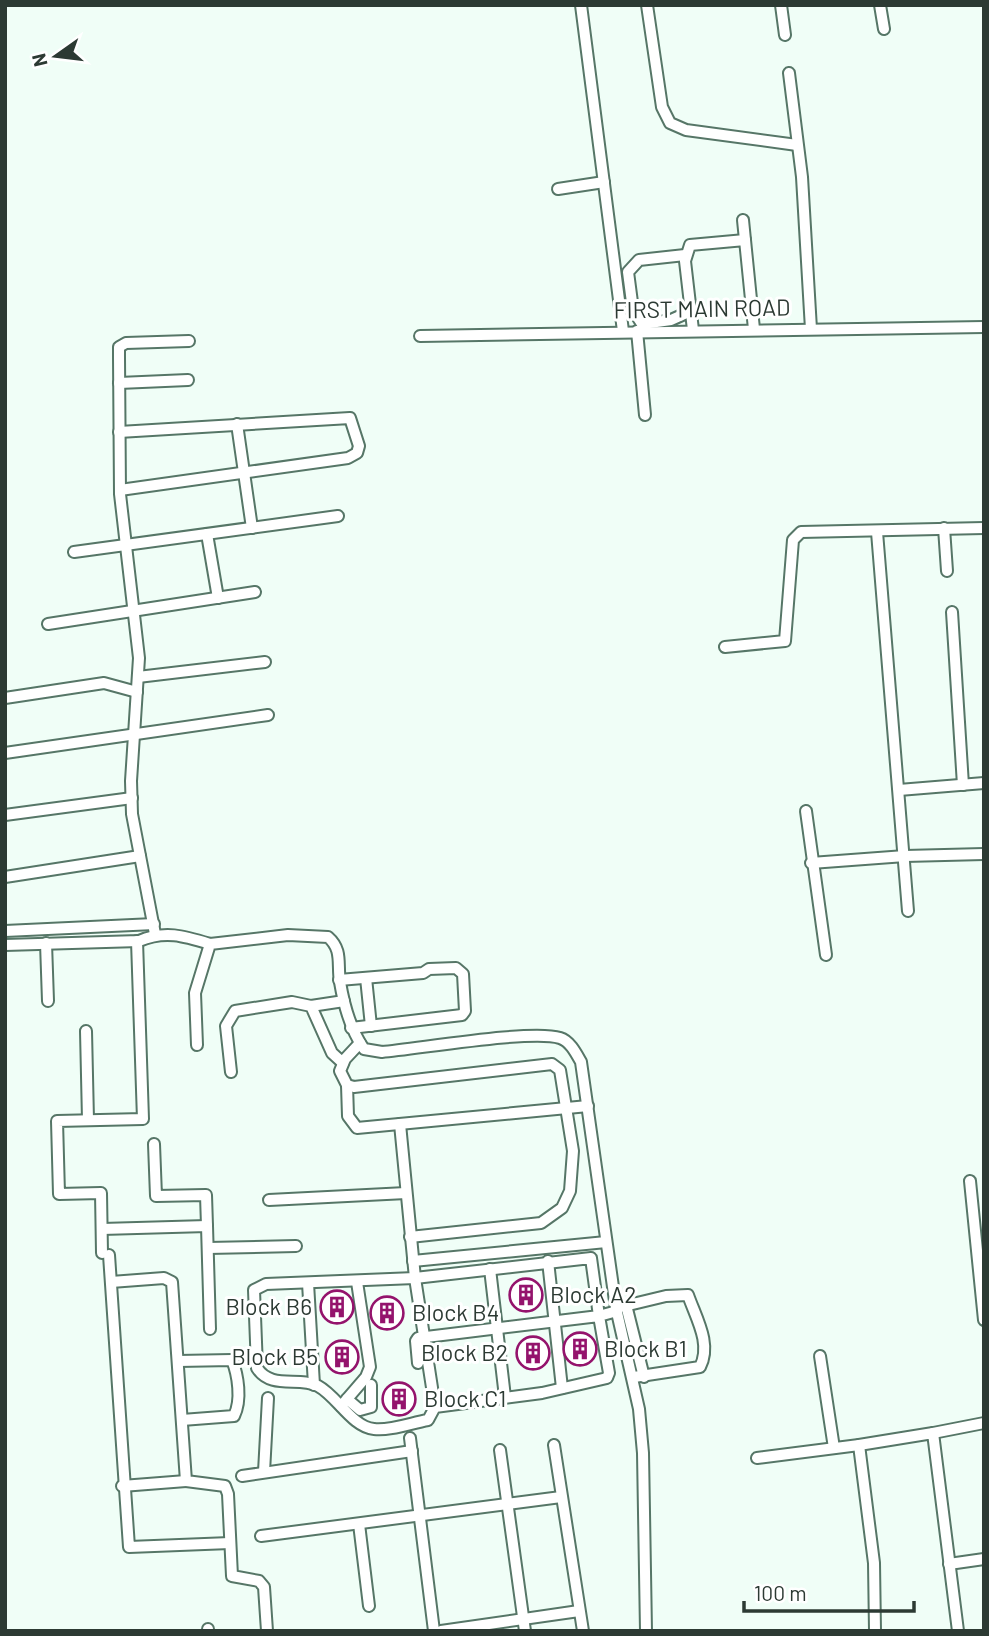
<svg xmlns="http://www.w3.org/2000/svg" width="989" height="1636" font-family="Barlow,sans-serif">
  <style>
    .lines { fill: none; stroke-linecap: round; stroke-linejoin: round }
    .street-casing { stroke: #567667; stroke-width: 14 }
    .street { stroke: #fff; stroke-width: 10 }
    .labels { text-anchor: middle; stroke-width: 6; stroke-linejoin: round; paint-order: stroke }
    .street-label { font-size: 23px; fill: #2c3a33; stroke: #fff }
    .poi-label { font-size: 23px; fill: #2c3a33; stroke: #fff; text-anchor: start }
  </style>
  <rect width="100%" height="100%" fill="#f0fef7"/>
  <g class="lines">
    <defs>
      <g id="street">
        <polyline points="581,5 623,331"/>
        <polyline points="647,5 662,107 670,123 686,130 797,145"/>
        <polyline points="781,5 785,35"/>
        <polyline points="880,5 884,29"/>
        <polyline points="789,73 802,177 811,329"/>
        <polyline points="558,189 604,182"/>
        <polyline points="743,220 745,240"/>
        <polyline points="685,255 639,260 628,272 633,310 642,324 671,320 691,311"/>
        <polyline points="693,330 685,261 690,245 745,240 754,329"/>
        <polyline points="637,331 645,415"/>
        <polyline points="420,336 984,327"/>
        <polyline points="119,383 188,380"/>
        <polyline points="237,424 252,528"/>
        <polyline points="119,432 350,418 359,446 357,453 348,458 120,490"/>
        <polyline points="944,528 947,571"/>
        <polyline points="877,532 908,911"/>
        <polyline points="207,534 218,598"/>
        <polyline points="74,552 338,516"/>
        <polyline points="952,612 963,785"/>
        <polyline points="48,624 255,592"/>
        <polyline points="725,647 785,641 793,540 801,532 984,528"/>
        <polyline points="138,677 265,662"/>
        <polyline points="5,698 104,683 137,692"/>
        <polyline points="5,753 268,715"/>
        <polyline points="899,790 984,783"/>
        <polyline points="806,811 826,955"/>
        <polyline points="5,815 132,798"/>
        <polyline points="811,863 905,856 984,854"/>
        <polyline points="5,877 140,856"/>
        <polyline points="5,931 154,924"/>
        <polyline points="155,934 132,814 131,781 139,658 120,494 119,357 119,347 126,343 189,341"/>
        <polyline points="46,943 48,1001"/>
        <path d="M5 945 139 941C165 930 184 936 210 944"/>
        <polyline points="366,978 371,1026"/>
        <polyline points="339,980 423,973 429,969 456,968 463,974 465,1011 462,1015 351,1028"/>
        <polyline points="311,1006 344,1001"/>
        <polyline points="86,1031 88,1120"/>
        <polyline points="360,1043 345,1059 340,1071 347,1085 354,1087 552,1064 560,1070 573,1151 570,1191 562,1208 541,1223 410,1237"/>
        <path d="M197 1045 195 993 210 944 288 935 328 937C343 950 337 964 340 982 344 1006 350 1029 364 1049L382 1052C418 1049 532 1029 560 1038 570 1041 576 1053 581 1062L616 1308 639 1409 643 1453 646 1631"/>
        <polyline points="231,1072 226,1026 235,1011 292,1002 311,1006 332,1053 343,1063"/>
        <polyline points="347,1085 348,1116 357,1128 588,1106"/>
        <polyline points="400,1124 415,1278 435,1407"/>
        <polyline points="154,1144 156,1196 206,1195 207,1226"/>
        <polyline points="970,1181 984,1320"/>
        <polyline points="269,1200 406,1193"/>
        <polyline points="102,1229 207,1226 210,1329"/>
        <polyline points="208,1248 296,1246"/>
        <polyline points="102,1253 101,1193 59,1194 57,1121 143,1119 137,941"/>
        <polyline points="109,1255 129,1547 230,1543"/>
        <polyline points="413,1261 606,1242"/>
        <polyline points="548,1261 562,1388"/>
        <polyline points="490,1269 505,1397"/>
        <polyline points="111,1282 164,1278 172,1282 186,1481 225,1486 228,1494 232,1576 259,1581 264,1587 267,1631"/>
        <polyline points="308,1283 314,1385"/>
        <polyline points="626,1305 644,1377"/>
        <path d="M616 1308 666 1296 688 1295C696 1318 712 1344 700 1367L634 1377"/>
        <polyline points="820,1356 834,1448"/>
        <path d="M178 1361 232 1360C238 1375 242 1400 234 1416L182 1420"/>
        <path d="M418 1363 416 1341 418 1338 599 1316 591 1258 415 1278 266 1284 254 1290 257 1368C271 1390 299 1376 318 1386 337 1396 352 1427 374 1429 390 1431 411 1423 428 1420L435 1407 542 1393 607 1378 609 1373 599 1316 617 1311"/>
        <polyline points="347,1399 360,1410 371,1407 371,1385"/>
        <polyline points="341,1406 366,1377 370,1367 357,1282"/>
        <polyline points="933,1433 984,1423"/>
        <polyline points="410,1438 434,1631"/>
        <polyline points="554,1445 583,1631"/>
        <polyline points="500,1450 525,1631"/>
        <polyline points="757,1458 859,1445"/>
        <polyline points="264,1472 268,1398"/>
        <polyline points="242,1476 412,1451"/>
        <polyline points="122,1486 186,1481"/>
        <polyline points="359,1524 369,1606"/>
        <polyline points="261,1536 561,1497"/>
        <polyline points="949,1564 984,1559"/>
        <polyline points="208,1629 208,1631"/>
        <polyline points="441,1631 579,1611"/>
        <polyline points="875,1631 874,1563 859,1445 933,1433 958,1631"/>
      </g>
    </defs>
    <use href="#street" class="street-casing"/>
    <use href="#street" class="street"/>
  </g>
  <defs>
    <symbol id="building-ring" viewBox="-11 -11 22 22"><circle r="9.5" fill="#fff" stroke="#94136c" stroke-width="1.5"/><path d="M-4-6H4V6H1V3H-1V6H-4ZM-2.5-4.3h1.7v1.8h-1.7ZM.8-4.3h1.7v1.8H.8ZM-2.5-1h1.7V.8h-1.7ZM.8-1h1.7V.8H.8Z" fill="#94136c"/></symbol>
  </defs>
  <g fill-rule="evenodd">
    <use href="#building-ring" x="507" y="1276" width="38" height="38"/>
    <use href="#building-ring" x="318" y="1288" width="38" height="38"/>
    <use href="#building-ring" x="368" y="1294" width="38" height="38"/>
    <use href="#building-ring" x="561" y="1330" width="38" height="38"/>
    <use href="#building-ring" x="514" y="1334" width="38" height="38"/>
    <use href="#building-ring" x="323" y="1338" width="38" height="38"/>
    <use href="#building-ring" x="380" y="1380" width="38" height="38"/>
  </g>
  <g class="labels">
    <g class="street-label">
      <text transform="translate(702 309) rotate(-1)" y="8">FIRST MAIN ROAD</text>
    </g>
    <g class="poi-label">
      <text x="550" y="1303">Block A2</text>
      <text x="312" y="1315" text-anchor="end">Block B6</text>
      <text x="412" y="1321">Block B4</text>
      <text x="604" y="1357">Block B1</text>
      <text x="508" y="1361" text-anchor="end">Block B2</text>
      <text x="318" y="1365" text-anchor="end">Block B5</text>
      <text x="424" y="1407">Block C1</text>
    </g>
  </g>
  <rect width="989" height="1636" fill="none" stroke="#2c3a33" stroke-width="14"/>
  <g transform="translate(56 56) rotate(256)" stroke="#ffffff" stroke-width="5" paint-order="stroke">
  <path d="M0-5L12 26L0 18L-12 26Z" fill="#2c3a33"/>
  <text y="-10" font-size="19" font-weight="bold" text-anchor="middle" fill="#2c3a33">N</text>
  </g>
  <path d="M744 1601v10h170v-10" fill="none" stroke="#2c3a33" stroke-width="3.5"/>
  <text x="754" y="1601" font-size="21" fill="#2c3a33" stroke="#ffffff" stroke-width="5" paint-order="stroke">100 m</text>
</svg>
